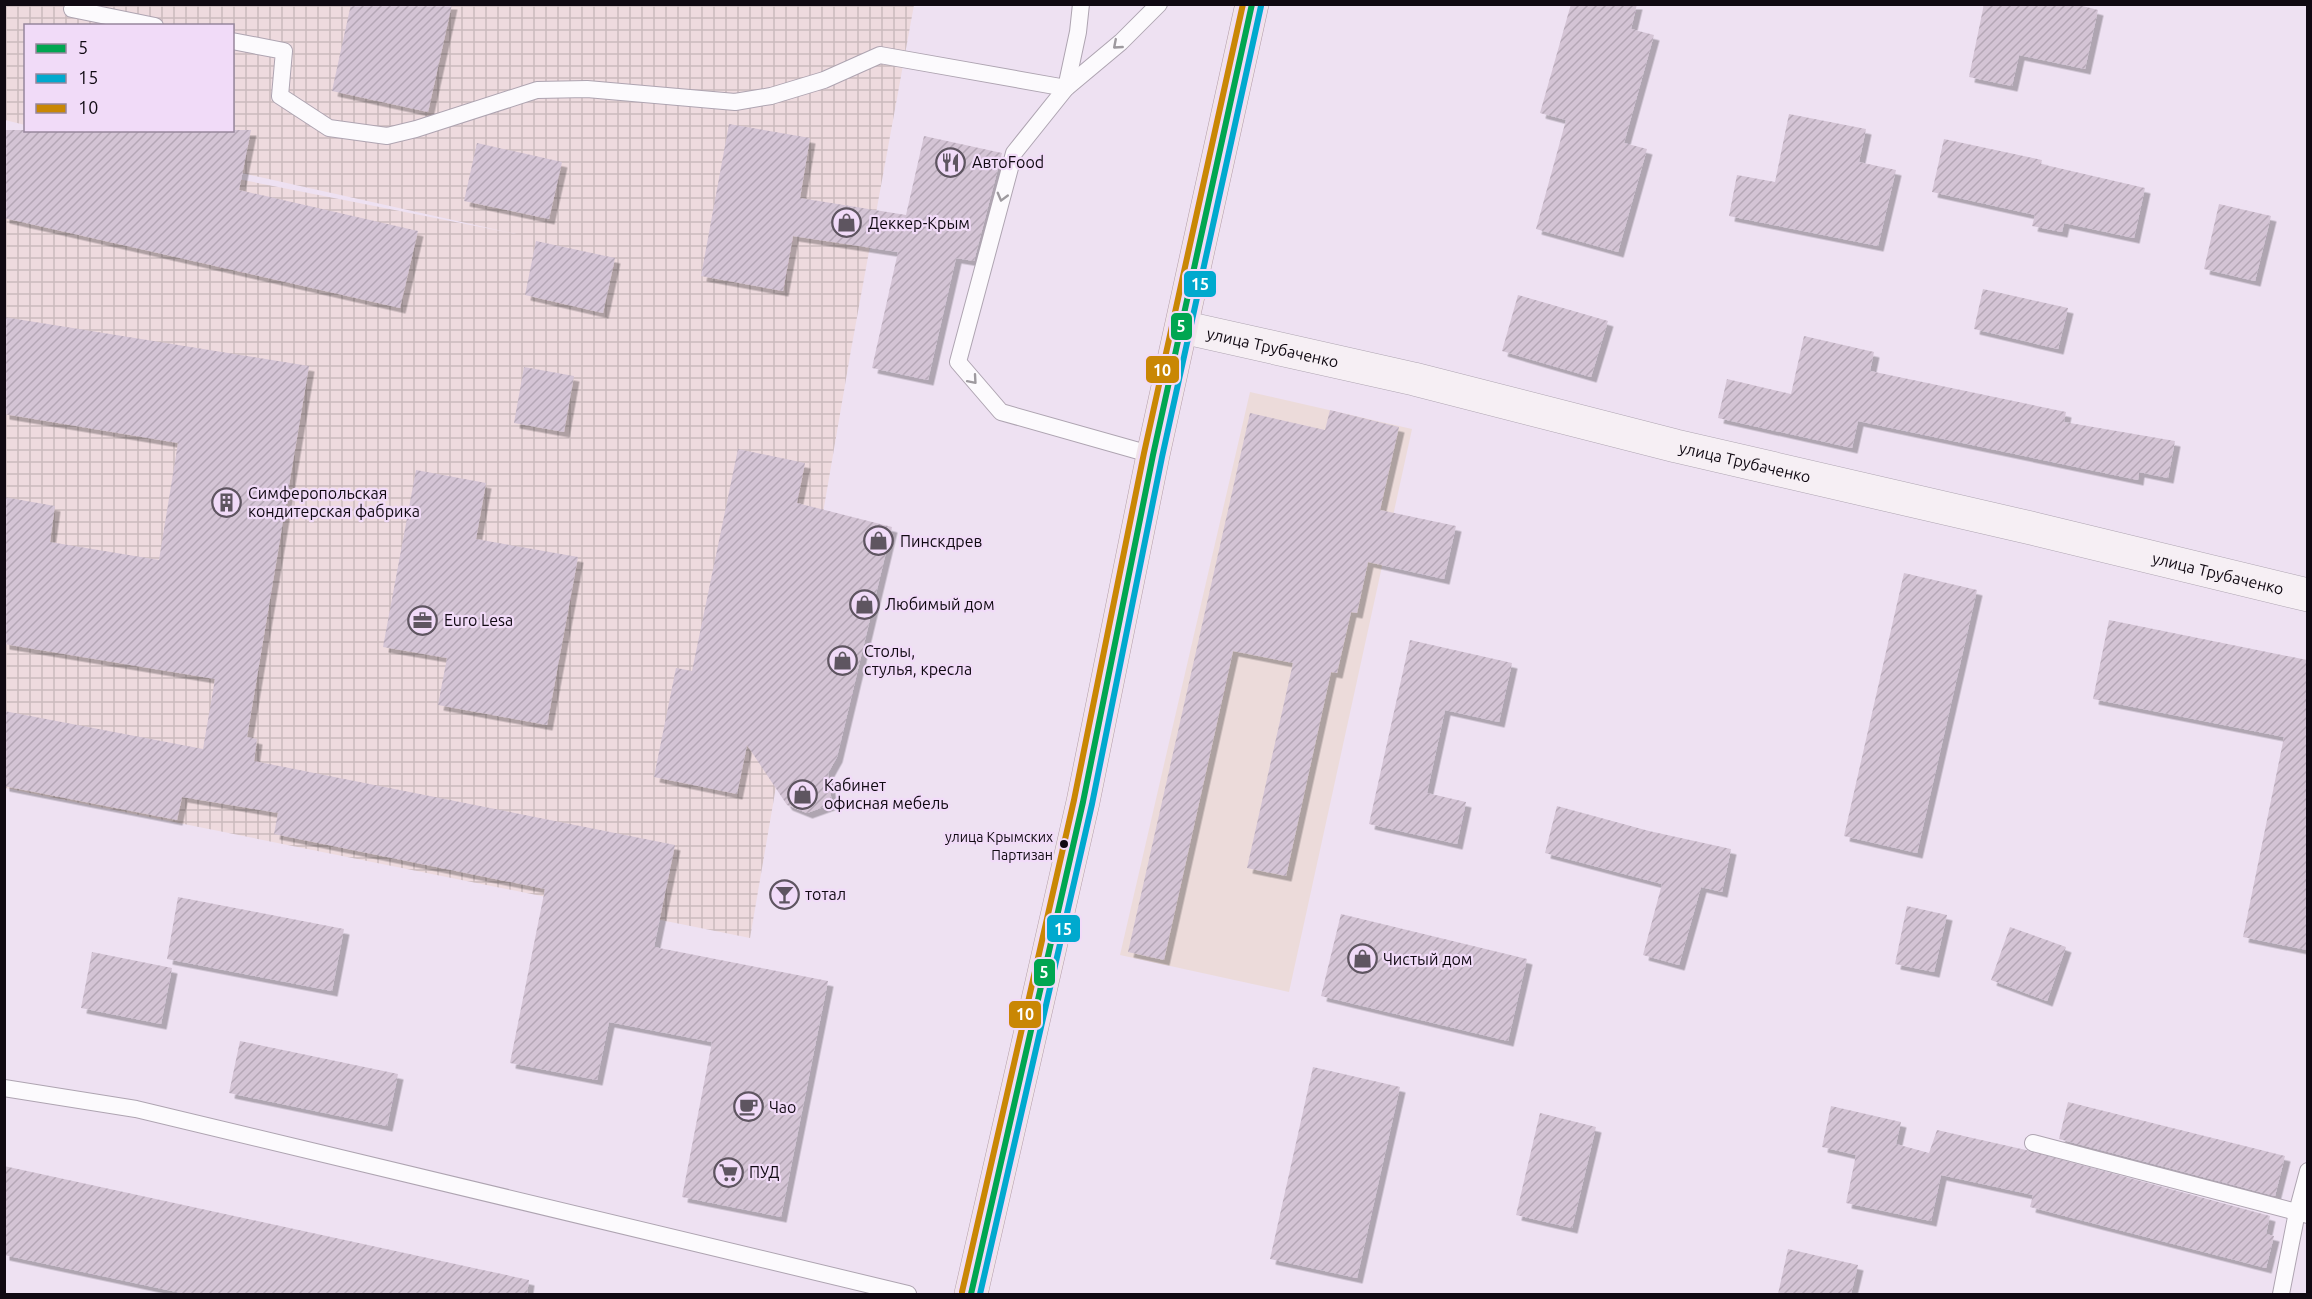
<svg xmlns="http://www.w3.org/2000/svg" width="2312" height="1299" font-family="Ubuntu,sans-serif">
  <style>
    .commercial { fill: #ecdbda }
    .industrial { fill: url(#industrial-grid) }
    .building { fill: url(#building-hatch); filter: url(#shadow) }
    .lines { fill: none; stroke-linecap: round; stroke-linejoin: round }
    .lane-casing { stroke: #aea4b1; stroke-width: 18 }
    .secondary-casing { stroke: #aea4b1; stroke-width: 34 }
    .primary-casing { stroke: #b39ca9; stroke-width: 34 }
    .lane { stroke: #fcfafd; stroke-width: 16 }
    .secondary { stroke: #f6eff4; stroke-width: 33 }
    .primary { stroke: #f1e4ea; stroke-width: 33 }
    .bus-1-casing { stroke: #f1dbf8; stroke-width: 10 }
    .bus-2-casing { stroke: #f1dbf8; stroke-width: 10 }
    .bus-3-casing { stroke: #f1dbf8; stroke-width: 10 }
    .bus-1 { stroke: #00a651; stroke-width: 6 }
    .bus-2 { stroke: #00a9ce; stroke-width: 6 }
    .bus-3 { stroke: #c98704; stroke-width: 6 }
    .oneway { stroke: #9e9a9f }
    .bus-dot { fill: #100912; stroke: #f1dbf8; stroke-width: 2 }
    .labels { text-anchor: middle; stroke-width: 4.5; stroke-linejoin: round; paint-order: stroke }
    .bus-label { font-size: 14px; fill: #100912; stroke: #f1dbf8; text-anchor: end }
    .poi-label { font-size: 16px; fill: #100912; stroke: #f1dbf8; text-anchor: start }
    .street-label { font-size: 16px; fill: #100912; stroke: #f1dbf8 }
    .line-badge { stroke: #f1dbf8; stroke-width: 2 }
    .badge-label { font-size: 16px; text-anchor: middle; font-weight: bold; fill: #fff }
  </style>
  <defs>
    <pattern id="industrial-grid" width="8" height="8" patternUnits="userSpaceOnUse" patternTransform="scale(1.5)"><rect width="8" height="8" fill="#eedade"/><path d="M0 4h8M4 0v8" fill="none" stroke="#cbbabd"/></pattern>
    <pattern id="building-hatch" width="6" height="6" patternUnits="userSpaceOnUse" patternTransform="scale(1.5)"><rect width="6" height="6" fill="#d4c4d5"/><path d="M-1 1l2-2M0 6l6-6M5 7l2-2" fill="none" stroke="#b5a7b6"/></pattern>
    <filter id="shadow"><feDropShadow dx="5.5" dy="5.5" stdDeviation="0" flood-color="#0004"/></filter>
  </defs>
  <rect width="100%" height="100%" fill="#eee1f2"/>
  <polygon class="commercial" points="1250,392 1412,429 1289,992 1120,955"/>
  <polygon class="industrial" points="5,5 914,5 851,350 750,938 5,788 5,133 516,234 52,131 232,130 232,26 26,26 25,125 5,120"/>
  <g class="building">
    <polygon points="351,4 452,4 428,112 332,91"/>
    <polygon points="1571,4 1637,4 1631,29 1654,35 1624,143 1647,149 1618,252 1536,229 1566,120 1540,113"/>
    <polygon points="1984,4 2075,4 2098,10 2085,69 2019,55 2012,86 1969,77"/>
    <polygon points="1789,114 1866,129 1859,162 1896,170 1878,246 1729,216 1737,175 1775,182"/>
    <polygon points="729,124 810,138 800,198 906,215 924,136 1002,153 974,261 956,258 928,380 872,368 898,252 793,236 783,291 701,276"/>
    <polygon points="4,130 251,130 239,190 418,231 400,308 4,218"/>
    <polygon points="1944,139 2042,160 2041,164 2145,188 2134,238 2064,223 2062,232 2032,226 2035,215 1932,192"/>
    <polygon points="477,143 562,162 549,219 464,201"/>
    <polygon points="2219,204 2271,216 2255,281 2204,269"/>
    <polygon points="536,241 615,258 603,313 525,295"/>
    <polygon points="1983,289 2068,308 2058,349 1974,329"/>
    <polygon points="1518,295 1608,321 1591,377 1502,351"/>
    <polygon points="4,317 309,366 247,737 257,739 254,761 675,845 654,947 828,981 781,1217 682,1197 712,1042 609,1022 597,1080 510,1063 545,889 274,834 278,813 182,797 177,820 4,786 4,711 203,749 215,679 4,644 4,497 55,506 50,542 159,560 178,443 4,414"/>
    <polygon points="1804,336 1874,352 1870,371 2066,412 2064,422 2175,441 2168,478 2139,472 2138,480 1858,421 1852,448 1718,418 1727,379 1791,394"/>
    <polygon points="524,367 574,376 564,432 514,423"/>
    <polygon points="1330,410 1399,427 1380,510 1456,526 1444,579 1368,562 1357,613 1351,612 1337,673 1331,672 1286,876 1247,868 1293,663 1233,651 1164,960 1128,952 1250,413 1325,430"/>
    <polygon points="738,449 805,463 797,503 892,527 837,757 828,773 832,804 807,813 787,805 747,745 737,794 654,777 676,668 692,671"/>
    <polygon points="416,470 486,483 476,539 578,557 547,725 438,705 447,658 383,647"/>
    <polygon points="1904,573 1977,590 1917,853 1844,836"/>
    <polygon points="2109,620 2307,660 2307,950 2243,937 2284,737 2093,699"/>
    <polygon points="1410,640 1512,663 1499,722 1445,710 1427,793 1466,802 1457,844 1369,824"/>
    <polygon points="1557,806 1649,831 1731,849 1722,892 1701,887 1679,965 1643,955 1662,884 1545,853"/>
    <polygon points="178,897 344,929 332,991 167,959"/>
    <polygon points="1907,906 1947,915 1934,972 1895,964"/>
    <polygon points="1341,914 1527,959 1508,1041 1321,996"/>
    <polygon points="2010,927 2066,947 2047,1001 1991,980"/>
    <polygon points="92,952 172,968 161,1024 81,1008"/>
    <polygon points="240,1041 398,1074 387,1126 229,1093"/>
    <polygon points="1313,1067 1400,1087 1357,1278 1270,1259"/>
    <polygon points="2068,1102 2285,1156 2275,1196 2059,1139"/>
    <polygon points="1831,1106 1901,1122 1896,1144 1929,1153 1937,1130 2026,1150 2270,1216 2266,1234 2274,1236 2266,1268 2030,1207 2033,1195 1941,1175 1931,1221 1846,1203 1856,1155 1822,1147"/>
    <polygon points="1540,1113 1596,1127 1572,1228 1516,1215"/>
    <polygon points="4,1166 529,1280 527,1294 186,1294 4,1255"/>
    <polygon points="1788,1249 1858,1265 1851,1294 1778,1294"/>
  </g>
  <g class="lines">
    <defs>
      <g id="lane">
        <polyline points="72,9 155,26"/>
        <polyline points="232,41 284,51 280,96 329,128 387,136 416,129 537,90 587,89 735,102 771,96 824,80 880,55 1066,88 1078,32 1081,4"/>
        <polyline points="1153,455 1001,412 958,362 1014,153 1066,88 1121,42 1159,4"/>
        <polyline points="4,1088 136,1109 908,1294"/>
        <polyline points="2033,1143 2308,1215"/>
        <polyline points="2281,1294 2297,1212 2308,1171"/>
      </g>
      <g id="secondary">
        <path id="s1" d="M1182 327 1414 379 1676 446 2035 529 2308 595"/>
      </g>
      <polyline id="primary" points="971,1294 1083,802 1153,455 1252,4"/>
    </defs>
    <use href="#lane" class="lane-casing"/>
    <use href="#secondary" class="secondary-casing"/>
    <use href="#primary" class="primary-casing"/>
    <use href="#lane" class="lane"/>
    <use href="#secondary" class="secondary"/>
    <use href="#primary" class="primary"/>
    <defs>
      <polyline id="bus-1" points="971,1294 1083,802 1153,455 1252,4"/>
      <polyline id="bus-2" points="980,1294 1092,804 1162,457 1261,6"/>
      <polyline id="bus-3" points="962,1292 1074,800 1144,453 1243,4"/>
    </defs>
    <use href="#bus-1" class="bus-1-casing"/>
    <use href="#bus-2" class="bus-2-casing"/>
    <use href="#bus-3" class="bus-3-casing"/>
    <use href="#bus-1" class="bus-1"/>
    <use href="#bus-2" class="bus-2"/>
    <use href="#bus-3" class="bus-3"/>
  </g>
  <defs><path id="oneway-chevron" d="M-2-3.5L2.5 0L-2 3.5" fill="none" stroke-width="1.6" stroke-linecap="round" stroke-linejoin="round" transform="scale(1.5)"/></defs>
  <g class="oneway">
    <use href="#oneway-chevron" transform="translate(1117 45) rotate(139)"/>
    <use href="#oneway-chevron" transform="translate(1002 197) rotate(105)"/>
    <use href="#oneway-chevron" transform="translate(973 380) rotate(49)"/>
  </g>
  <defs>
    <symbol id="restaurant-ring" viewBox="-11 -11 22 22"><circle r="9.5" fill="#f1dbf8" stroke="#5e5560" stroke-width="1.5"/><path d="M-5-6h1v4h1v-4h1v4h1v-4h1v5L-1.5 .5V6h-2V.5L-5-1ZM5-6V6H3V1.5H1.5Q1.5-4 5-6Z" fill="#5e5560"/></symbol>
    <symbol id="shop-ring" viewBox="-11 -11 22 22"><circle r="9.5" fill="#f1dbf8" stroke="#5e5560" stroke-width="1.5"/><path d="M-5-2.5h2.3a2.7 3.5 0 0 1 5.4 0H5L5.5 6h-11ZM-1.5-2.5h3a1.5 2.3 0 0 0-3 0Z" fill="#5e5560"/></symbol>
    <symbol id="building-ring" viewBox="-11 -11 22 22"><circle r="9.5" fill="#f1dbf8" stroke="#5e5560" stroke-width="1.5"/><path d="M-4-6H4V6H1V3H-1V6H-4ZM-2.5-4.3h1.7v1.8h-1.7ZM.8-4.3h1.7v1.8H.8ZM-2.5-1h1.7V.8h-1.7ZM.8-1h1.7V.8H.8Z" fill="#5e5560"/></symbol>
    <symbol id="office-ring" viewBox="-11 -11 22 22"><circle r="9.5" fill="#f1dbf8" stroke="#5e5560" stroke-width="1.5"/><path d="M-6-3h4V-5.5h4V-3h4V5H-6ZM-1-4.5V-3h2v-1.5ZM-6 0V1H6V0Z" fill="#5e5560"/></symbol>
    <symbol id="bar-ring" viewBox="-11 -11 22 22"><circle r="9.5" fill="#f1dbf8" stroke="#5e5560" stroke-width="1.5"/><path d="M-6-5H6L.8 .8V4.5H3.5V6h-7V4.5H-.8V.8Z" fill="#5e5560"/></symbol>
    <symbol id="cafe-ring" viewBox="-11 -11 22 22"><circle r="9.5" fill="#f1dbf8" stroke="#5e5560" stroke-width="1.5"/><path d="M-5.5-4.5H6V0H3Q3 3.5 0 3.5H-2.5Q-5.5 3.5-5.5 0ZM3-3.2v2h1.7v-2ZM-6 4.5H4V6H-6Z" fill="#5e5560"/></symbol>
    <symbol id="supermarket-ring" viewBox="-11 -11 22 22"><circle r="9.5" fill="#f1dbf8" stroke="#5e5560" stroke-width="1.5"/><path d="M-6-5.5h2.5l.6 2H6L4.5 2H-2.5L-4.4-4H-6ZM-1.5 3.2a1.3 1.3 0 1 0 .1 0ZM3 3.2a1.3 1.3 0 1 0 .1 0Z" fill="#5e5560"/></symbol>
  </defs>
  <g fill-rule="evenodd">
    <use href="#restaurant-ring" x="934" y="146" width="33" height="33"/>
    <use href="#shop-ring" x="830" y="206" width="33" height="33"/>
    <use href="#building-ring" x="210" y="486" width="33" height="33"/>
    <use href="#shop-ring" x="862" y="524" width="33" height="33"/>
    <use href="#shop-ring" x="848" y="588" width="33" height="33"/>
    <use href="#office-ring" x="406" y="604" width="33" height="33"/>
    <use href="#shop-ring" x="826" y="644" width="33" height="33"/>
    <use href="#shop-ring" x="786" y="778" width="33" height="33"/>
    <use href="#bar-ring" x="768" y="878" width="33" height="33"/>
    <use href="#shop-ring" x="1346" y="942" width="33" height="33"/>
    <use href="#cafe-ring" x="732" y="1090" width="33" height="33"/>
    <use href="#supermarket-ring" x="712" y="1156" width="33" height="33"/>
  </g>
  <circle class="bus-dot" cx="1064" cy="844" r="5"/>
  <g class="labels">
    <g class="bus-label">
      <text x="1053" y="842">улица Крымских<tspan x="1053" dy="18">Партизан</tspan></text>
    </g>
    <g class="poi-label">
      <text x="972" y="168">АвтоFood</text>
      <text x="868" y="229">Деккер-Крым</text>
      <text x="248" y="499">Симферопольская<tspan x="248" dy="18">кондитерская фабрика</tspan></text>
      <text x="900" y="547">Пинскдрев</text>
      <text x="885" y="610">Любимый дом</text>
      <text x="444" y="626">Euro Lesa</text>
      <text x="864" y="657">Столы,<tspan x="864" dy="18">стулья, кресла</tspan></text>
      <text x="824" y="791">Кабинет<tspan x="824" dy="18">офисная мебель</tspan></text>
      <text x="805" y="900">тотал</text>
      <text x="1383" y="965">Чистый дом</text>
      <text x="769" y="1113">Чао</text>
      <text x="749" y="1178">ПУД</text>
    </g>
    <g class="street-label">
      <text dy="6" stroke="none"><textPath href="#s1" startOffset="93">улица Трубаченко</textPath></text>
      <text dy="6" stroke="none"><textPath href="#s1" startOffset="579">улица Трубаченко</textPath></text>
      <text dy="6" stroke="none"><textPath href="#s1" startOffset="1065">улица Трубаченко</textPath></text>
    </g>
  </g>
  <g class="line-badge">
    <rect x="1183" y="270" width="34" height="28" rx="6" fill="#00a9ce"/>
    <rect x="1170" y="312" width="23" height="29" rx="6" fill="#00a651"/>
    <rect x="1145" y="355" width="35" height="29" rx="6" fill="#c98704"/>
    <rect x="1046" y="914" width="35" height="29" rx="6" fill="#00a9ce"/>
    <rect x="1033" y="958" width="23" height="29" rx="6" fill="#00a651"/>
    <rect x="1008" y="1000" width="34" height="29" rx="6" fill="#c98704"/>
  </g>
  <g class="badge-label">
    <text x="1200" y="290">15</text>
    <text x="1181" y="332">5</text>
    <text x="1162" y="376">10</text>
    <text x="1063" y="935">15</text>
    <text x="1044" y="978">5</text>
    <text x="1025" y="1020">10</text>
  </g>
  <rect width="2312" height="1299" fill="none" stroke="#100912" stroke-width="12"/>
  <rect x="24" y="24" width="210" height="108" fill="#f1dbf8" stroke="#97879c" stroke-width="1.5"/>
  <rect x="36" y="44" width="30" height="9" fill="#00a651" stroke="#97879c" stroke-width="1.5"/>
  <text x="78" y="54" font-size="18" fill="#100912">5</text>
  <rect x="36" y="74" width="30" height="9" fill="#00a9ce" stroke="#97879c" stroke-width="1.5"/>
  <text x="78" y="84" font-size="18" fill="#100912">15</text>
  <rect x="36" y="104" width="30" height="9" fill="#c98704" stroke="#97879c" stroke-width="1.5"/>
  <text x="78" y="114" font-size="18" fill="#100912">10</text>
</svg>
